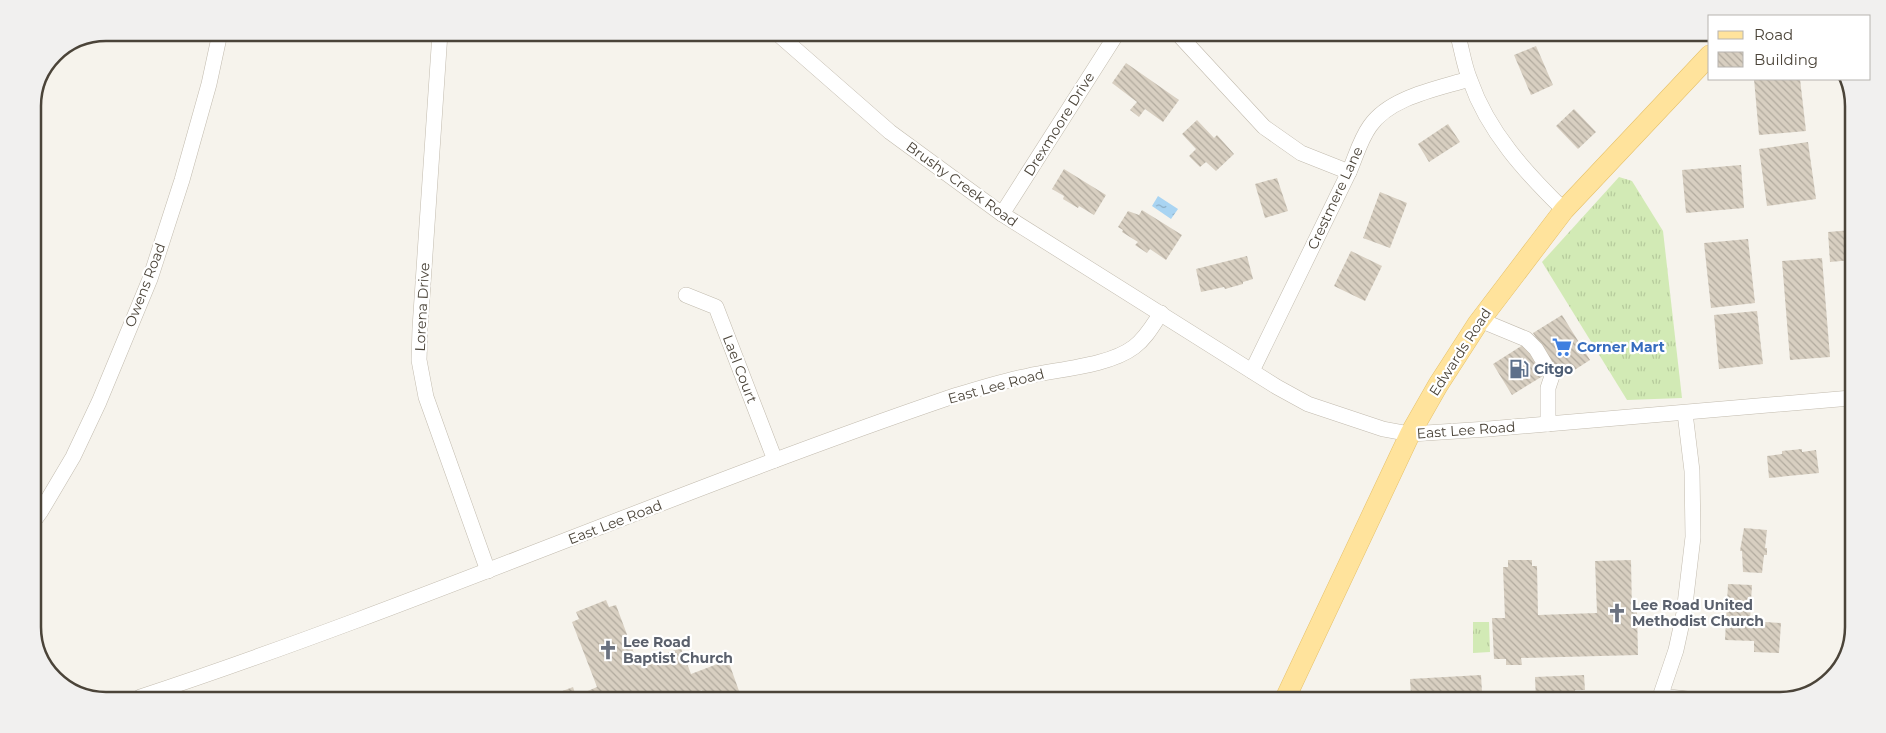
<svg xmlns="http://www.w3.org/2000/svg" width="1886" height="733" font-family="Montserrat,sans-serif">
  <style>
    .grass { fill: url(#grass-tufts) }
    .water { fill: url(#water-ripples) }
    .building { fill: url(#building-back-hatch) }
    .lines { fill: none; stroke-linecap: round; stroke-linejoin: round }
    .minor-casing { stroke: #c2bbae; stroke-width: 16 }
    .major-casing { stroke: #e6c16a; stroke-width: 21 }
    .minor { stroke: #fff; stroke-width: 15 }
    .major { stroke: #ffe39c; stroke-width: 20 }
    .labels { text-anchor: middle; stroke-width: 4.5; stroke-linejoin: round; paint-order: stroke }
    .street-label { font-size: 14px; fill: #4b4439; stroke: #fff }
    .shop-label { font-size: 14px; font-weight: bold; fill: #366cbe; stroke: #fff; text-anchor: start }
    .service-label { font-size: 14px; font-weight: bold; fill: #4e5e75; stroke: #fff; text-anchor: start }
    .worship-label { font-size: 14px; font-weight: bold; fill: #5b616d; stroke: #fff; text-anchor: start }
    .rim { fill: none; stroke: #4b4439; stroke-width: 2.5 }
  </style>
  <defs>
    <pattern id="grass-tufts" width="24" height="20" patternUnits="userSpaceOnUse" patternTransform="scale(1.25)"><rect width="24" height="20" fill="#d2eab5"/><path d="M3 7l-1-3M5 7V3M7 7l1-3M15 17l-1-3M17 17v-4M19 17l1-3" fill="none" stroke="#b6ca9c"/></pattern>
    <pattern id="water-ripples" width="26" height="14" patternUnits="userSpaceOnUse" patternTransform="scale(1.25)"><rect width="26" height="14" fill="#a9d4f2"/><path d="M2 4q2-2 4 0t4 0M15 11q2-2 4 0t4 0" fill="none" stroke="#8caec5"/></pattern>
    <pattern id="building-back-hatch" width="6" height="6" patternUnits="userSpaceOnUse" patternTransform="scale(1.25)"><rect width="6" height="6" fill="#d8cfc1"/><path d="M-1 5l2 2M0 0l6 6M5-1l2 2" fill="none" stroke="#b1aa9e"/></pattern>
  </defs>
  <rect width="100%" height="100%" fill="#f6f3ec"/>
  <g class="grass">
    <polygon points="1619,177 1632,181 1663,231 1682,398 1627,400 1542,262"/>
    <polygon points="1473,622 1489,622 1490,652 1473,653"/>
  </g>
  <polygon class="water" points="1158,196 1178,209 1171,219 1152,206"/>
  <g class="building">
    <polygon points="1509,36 1523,36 1510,40"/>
    <polygon points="1536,46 1553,85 1531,95 1514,55"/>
    <polygon points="1126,63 1179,100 1163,122 1145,109 1139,117 1130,110 1137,102 1112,83"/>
    <polygon points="1754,79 1800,79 1806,131 1759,135"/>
    <polygon points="1574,109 1596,132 1578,149 1556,126"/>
    <polygon points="1197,120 1214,138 1217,135 1234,154 1216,171 1206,162 1200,167 1189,156 1196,149 1182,134"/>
    <polygon points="1448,124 1460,142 1429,162 1418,144"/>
    <polygon points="1808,142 1816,199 1767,206 1759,149"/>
    <polygon points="1741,165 1744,208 1686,213 1682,170"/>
    <polygon points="1064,169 1106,195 1094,215 1079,206 1078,208 1063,199 1064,196 1052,189"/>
    <polygon points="1277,178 1288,211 1265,218 1255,184"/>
    <polygon points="1380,192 1407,203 1390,248 1363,238"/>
    <polygon points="1142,210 1182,235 1166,260 1150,249 1147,253 1135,245 1138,242 1122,232 1123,230 1118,227 1128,211 1139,215"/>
    <polygon points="1852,230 1852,260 1830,262 1828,232"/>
    <polygon points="1748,239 1755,303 1711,308 1704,243"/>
    <polygon points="1351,251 1382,266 1365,301 1334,286"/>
    <polygon points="1247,256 1253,279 1243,282 1243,284 1225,289 1224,287 1201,292 1196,269"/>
    <polygon points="1822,258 1830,357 1790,360 1782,261"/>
    <polygon points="1757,311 1763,364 1719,369 1714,315"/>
    <polygon points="1562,315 1590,360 1562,378 1533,333"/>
    <polygon points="1526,343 1546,374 1512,395 1493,364"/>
    <polygon points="1802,449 1802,452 1816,450 1819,473 1769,478 1767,456 1782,454 1782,451"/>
    <polygon points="1744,528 1767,530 1765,548 1767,548 1767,555 1764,555 1762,573 1743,572 1742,551 1740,551"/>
    <polygon points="1508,560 1532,560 1532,566 1537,566 1538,615 1597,613 1595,561 1631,560 1632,612 1637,612 1638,655 1521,658 1522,665 1506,665 1506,659 1494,659 1492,618 1505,618 1503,567 1508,567"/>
    <polygon points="1728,584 1752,585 1750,621 1781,623 1779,653 1754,652 1754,641 1725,640"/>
    <polygon points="606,600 609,607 616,605 638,664 681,648 691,674 728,660 739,691 721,698 705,698 702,690 682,698 544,698 573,687 576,696 597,687 572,622 579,619 576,612"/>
    <polygon points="1481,675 1482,692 1473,692 1473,700 1420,700 1419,695 1411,695 1410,679"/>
    <polygon points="1584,675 1585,690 1575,690 1576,700 1536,700 1535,677"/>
  </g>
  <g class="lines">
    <defs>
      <g id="minor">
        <polyline points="440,33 420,328 419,360 426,397 488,571"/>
        <polyline points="778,34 890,132 1002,214 1277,387 1308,404 1383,429 1410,434 1488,429 1851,398"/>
        <polyline points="1179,35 1264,127 1301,153 1349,172"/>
        <path d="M1458 36C1462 50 1464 66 1470 80 1488 132 1526 173 1564 210"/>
        <polyline points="1002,214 1116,35"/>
        <polyline points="686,295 716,307 775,460"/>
        <polyline points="1480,320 1526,339 1536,349 1552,376 1548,388 1548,424"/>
        <path d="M1252 371 1349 172C1356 156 1360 140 1370 126 1390 97 1437 89 1469 79"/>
        <polyline points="33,522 41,511 73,457 99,402 150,279 182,180 209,84 220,33"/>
        <polyline points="1660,696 1696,700"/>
        <path d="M140 697C413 607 676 491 948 398 974 390 1001 381 1028 376 1059 369 1109 366 1134 347 1146 338 1153 325 1161 313"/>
        <polyline points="1659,700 1676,650 1684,613 1693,537 1692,471 1685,413"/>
      </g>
      <polyline id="major" points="1285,699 1410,434 1438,385 1478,323 1564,210 1710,55"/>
    </defs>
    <use href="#minor" class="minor-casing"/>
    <use href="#major" class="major-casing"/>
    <use href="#minor" class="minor"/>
    <use href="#major" class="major"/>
  </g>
  <defs>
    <symbol id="supermarket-bare" viewBox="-9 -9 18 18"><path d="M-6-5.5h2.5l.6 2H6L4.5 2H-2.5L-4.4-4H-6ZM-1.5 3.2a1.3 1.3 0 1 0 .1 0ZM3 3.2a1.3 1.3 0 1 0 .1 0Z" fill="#3f7fe0" stroke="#fff" stroke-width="2.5" paint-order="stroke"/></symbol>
    <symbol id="fuel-bare" viewBox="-9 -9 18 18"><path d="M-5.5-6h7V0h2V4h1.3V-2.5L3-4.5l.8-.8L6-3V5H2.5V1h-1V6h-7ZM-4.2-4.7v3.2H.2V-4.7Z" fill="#5c6f8a" stroke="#fff" stroke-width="2.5" paint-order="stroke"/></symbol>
    <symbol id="church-bare" viewBox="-9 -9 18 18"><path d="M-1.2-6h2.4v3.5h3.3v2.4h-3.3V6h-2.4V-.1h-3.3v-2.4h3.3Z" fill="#6b7280" stroke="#fff" stroke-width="2.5" paint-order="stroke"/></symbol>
  </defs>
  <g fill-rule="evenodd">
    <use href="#supermarket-bare" x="1548" y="333" width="28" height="28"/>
    <use href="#fuel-bare" x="1505" y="355" width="28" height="28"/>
    <use href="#church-bare" x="1603" y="599" width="28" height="28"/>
    <use href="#church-bare" x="594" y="636" width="28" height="28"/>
  </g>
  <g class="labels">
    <g class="street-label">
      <text transform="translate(1059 124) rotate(-58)" y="5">Drexmoore Drive</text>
      <text transform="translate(962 184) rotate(36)" y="5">Brushy Creek Road</text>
      <text transform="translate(1335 198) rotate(-65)" y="5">Crestmere Lane</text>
      <text transform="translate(145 285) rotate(-69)" y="5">Owens Road</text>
      <text transform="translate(422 307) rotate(-87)" y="5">Lorena Drive</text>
      <text transform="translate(1460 352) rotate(-57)" y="5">Edwards Road</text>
      <text transform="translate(740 369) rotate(69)" y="5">Lael Court</text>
      <text transform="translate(996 386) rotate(-15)" y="5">East Lee Road</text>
      <text transform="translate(1466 430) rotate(-4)" y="5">East Lee Road</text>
      <text transform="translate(615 522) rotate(-21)" y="5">East Lee Road</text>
    </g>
    <g class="shop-label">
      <text x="1577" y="352">Corner Mart</text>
    </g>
    <g class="service-label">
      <text x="1534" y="374">Citgo</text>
    </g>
    <g class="worship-label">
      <text x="1632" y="610">Lee Road United<tspan x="1632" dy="16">Methodist Church</tspan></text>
      <text x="623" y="647">Lee Road<tspan x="623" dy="16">Baptist Church</tspan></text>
    </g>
  </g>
  <path d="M0 0H1886V733H0ZM106 41H1780A65 65 0 0 1 1845 106V627A65 65 0 0 1 1780 692H106A65 65 0 0 1 41 627V106A65 65 0 0 1 106 41Z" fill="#f1f0ef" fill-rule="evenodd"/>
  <path class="rim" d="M106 41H1780A65 65 0 0 1 1845 106V627A65 65 0 0 1 1780 692H106A65 65 0 0 1 41 627V106A65 65 0 0 1 106 41Z"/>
  <rect x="1708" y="15" width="162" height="65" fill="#ffffff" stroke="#b7b4b0"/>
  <rect x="1718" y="31" width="25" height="8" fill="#ffe39c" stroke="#b7b4b0"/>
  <text x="1754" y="40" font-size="15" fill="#4b4439">Road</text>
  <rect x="1718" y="52" width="25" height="15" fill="url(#building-back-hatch)" stroke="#b7b4b0"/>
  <text x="1754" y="65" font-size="15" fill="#4b4439">Building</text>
</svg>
